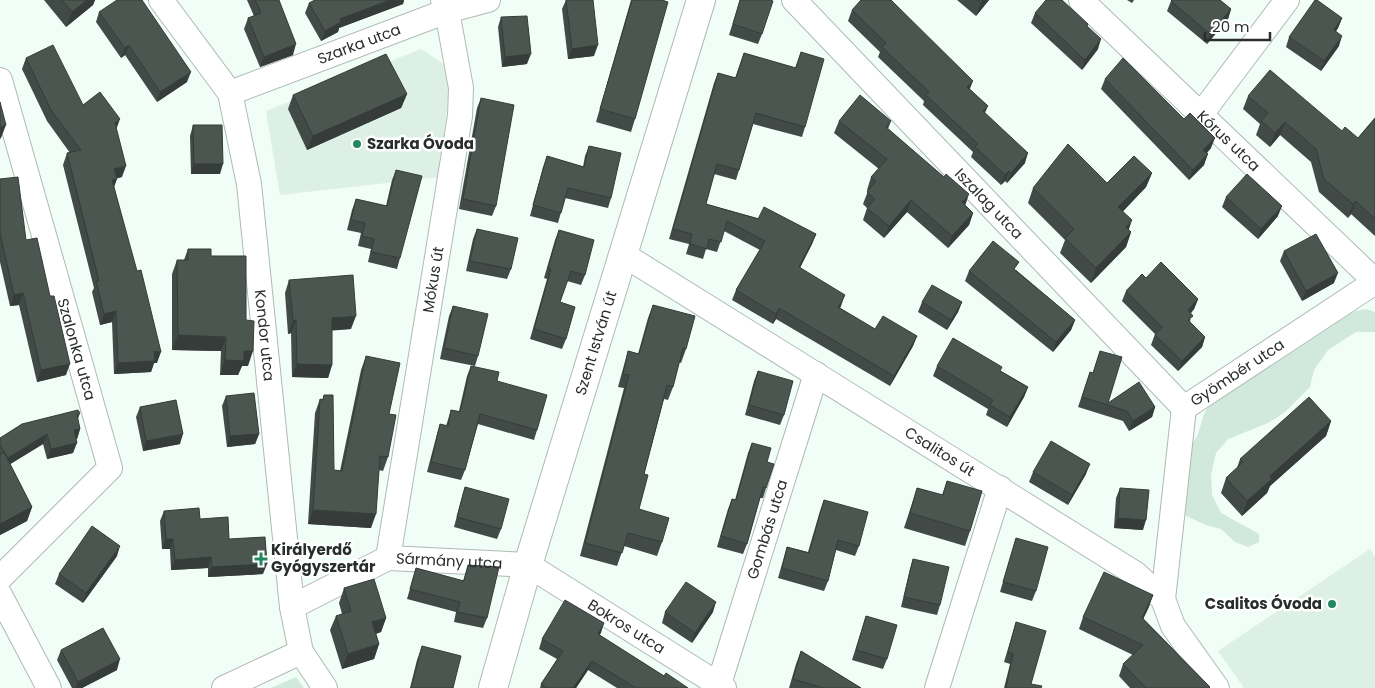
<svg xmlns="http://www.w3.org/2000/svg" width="1375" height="688" font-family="Poppins,sans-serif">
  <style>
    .built { fill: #ddf0e6 }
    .green { fill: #d0e9dc }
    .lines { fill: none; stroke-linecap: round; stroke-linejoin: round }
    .street-casing { stroke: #afbab5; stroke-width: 26 }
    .secondary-casing { stroke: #afbab5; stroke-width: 30 }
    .street { stroke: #fff; stroke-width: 24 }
    .secondary { stroke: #fff; stroke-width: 28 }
    .wall { fill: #414a46 }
    .shaded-wall { fill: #353c39 }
    .building { fill: #4c5651; stroke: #353c39 }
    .poi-dot { fill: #238862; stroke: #fff; stroke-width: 2 }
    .labels { text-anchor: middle; stroke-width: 5; stroke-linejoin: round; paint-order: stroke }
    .street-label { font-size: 15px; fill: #292d2b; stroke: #fff }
    .poi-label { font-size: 15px; font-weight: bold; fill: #292d2b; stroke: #fff; text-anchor: start }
  </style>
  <rect width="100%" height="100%" fill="#f1fdf7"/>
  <g class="built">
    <polygon points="421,49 451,69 440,177 280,195 266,111"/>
    <polygon points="1370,549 1375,557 1375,688 1244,688 1218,651"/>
  </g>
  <g class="green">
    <polygon points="1366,309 1375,312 1375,332 1356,332 1328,350 1314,370 1310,387 1285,412 1268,423 1228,439 1216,453 1211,475 1212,495 1221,513 1259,534 1259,542 1248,547 1235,542 1221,529 1206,525 1186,516 1180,489 1188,452 1198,434 1204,414 1218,391 1338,315"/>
    <polygon points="296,677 304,688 271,688"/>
  </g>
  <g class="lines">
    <defs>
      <g id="street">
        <path id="s1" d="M161 0 230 93 249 184 292 607 301 652 325 688"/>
        <path id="s2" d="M794 0 1184 408"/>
        <path id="s3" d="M1081 0 1375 281"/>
        <path id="s4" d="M0 80 110 468 0 578"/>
        <path id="s5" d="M230 93 447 11 488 0"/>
        <polyline points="1202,113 1287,0"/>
        <path id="s6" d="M624 255 1136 574 1163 599 1173 626 1217 688"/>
        <path id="s7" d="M1184 408 1375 282"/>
        <path id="s8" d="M388 558 460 116 461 88 447 11 443 0"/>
        <polyline points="0,595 49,688"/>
        <polyline points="1163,599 1184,408"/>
        <path id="s9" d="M292 607 388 558 528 565 724 688"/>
        <path id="s10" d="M719 684 816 374"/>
        <polyline points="224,688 301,652"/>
        <polyline points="937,688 1000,488"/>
      </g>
      <g id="secondary">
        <path id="s11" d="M493 688 528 565 701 0"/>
      </g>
    </defs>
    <use href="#street" class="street-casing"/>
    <use href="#secondary" class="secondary-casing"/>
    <use href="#street" class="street"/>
    <use href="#secondary" class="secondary"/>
  </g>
  <g class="wall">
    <polygon points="44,0 95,0 93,5 66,27"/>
    <polygon points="247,0 279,0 293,55 260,67 244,29 248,18 254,16"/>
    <polygon points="315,0 404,0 403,4 339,28 338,32 321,41 305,13 309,3"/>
    <polygon points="566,0 593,0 594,56 568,59 562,9"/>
    <polygon points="631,0 662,0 635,119 631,132 596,122"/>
    <polygon points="740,0 762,34 758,44 729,35"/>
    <polygon points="957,0 989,0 976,16"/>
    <polygon points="1127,0 1134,0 1132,3"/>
    <polygon points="1171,1 1231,9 1228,19 1207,44 1167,11"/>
    <polygon points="852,10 970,89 988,106 985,113 1025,163 1007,183 1005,181 1001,185 971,157 973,152 923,105 924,101 878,57 880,52 848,21"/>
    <polygon points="99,12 187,82 157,102 125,55 121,58 96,22"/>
    <polygon points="1035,13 1087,26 1098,49 1082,70 1031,23"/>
    <polygon points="501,17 527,64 502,67 498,27"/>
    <polygon points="1342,18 1338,28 1336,31 1339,46 1321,71 1286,47 1289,37"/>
    <polygon points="801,52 805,127 802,137 753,124 736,180 714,174 706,204 816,234 812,244 800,268 841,306 840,308 875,329 917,336 913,346 890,386 776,319 773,324 732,300 736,290 760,250 724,231 717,252 706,249 703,259 686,254 689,244 669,239 714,83 718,73 735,78 744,53 795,68"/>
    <polygon points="26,58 83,105 116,129 122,177 117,178 114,186 157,363 154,363 151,372 114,374 112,322 100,325 92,292 94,288 63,165 67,153 70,153 47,121 22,69"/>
    <polygon points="1105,79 1211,148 1207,153 1204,165 1189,180 1101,89"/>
    <polygon points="407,94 401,108 307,150 288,109 293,95"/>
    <polygon points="1248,96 1342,131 1358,138 1375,118 1375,236 1351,214 1348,218 1319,192 1311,162 1280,135 1270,147 1256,135 1260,124 1243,109"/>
    <polygon points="481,98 496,206 492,216 459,209 477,108"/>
    <polygon points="839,121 891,121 888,129 973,213 969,225 948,248 907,212 884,238 863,220 867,208 863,204 868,191 867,190 871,177 879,169 834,133"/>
    <polygon points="193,125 220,174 191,174 190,136"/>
    <polygon points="589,146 611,198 608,208 565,198 558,223 530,216 543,167 547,156 583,167 585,156"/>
    <polygon points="396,170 400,258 397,269 368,262 371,249 358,246 361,233 347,230 352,210 356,199 386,206 392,180"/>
    <polygon points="1152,173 1146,187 1123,211 1129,230 1131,232 1126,247 1091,283 1060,253 1065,240 1028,203 1033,188 1107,183"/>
    <polygon points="0,179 26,240 66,375 37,382 19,305 10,306 0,262"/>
    <polygon points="1226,197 1278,216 1258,239 1222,207"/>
    <polygon points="477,229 511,269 507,279 466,271 473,239"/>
    <polygon points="559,230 585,275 581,285 567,281 560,302 566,339 562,349 530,339 547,279 544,278 555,240"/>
    <polygon points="188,249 211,256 246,320 248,366 242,366 238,375 220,375 221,351 172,350 172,274 177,260 184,260"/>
    <polygon points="1284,251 1334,283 1302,301 1280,261"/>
    <polygon points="1016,270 1075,320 1071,330 1053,352 965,281 969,271"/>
    <polygon points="1146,278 1198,299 1194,309 1191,313 1190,323 1205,337 1202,347 1178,371 1151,345 1155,334 1122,301 1126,291"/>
    <polygon points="289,280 351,329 332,330 332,365 328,378 292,377 291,333 288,334 285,293"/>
    <polygon points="922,302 962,302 958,312 947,330 918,312"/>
    <polygon points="653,305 686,349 681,363 679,362 673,387 668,400 664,399 644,474 639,509 662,542 657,556 624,546 617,566 580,556 624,388 618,387 624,365 628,351 638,354 648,318"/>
    <polygon points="453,306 478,356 475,366 440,359 449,316"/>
    <polygon points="1100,351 1108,403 1155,407 1152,417 1129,431 1123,421 1078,407 1090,372 1093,373"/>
    <polygon points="366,356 389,414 388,457 383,471 379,470 371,528 308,524 315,413 320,399 322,400 324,395 334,470 340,471 361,370"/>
    <polygon points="471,366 497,381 537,430 534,440 478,424 465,470 461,480 427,472 437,434 440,424 446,426 451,410 459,411 467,376"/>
    <polygon points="937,366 1001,371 1028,387 1024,397 1007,427 986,415 988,409 933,376"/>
    <polygon points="758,371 784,415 780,425 745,415 754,381"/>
    <polygon points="226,396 259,434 255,444 227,447 222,406"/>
    <polygon points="140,407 180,444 143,451 136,417"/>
    <polygon points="80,413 78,419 80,429 77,439 76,439 73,453 47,459 43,444 10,464 32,507 27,521 0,535 0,438"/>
    <polygon points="1331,421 1326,436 1270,486 1267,493 1242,516 1221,493 1226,478 1237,468 1240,459"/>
    <polygon points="752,443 767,462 766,488 763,498 760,498 747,544 743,554 717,547 728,509 732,499 735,500 748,453"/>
    <polygon points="1033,472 1086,474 1068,505 1029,482"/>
    <polygon points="947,481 970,531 965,546 904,528 917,488 942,495"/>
    <polygon points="465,487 501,529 497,539 454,527 462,497"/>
    <polygon points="1120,488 1143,530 1114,528 1116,498"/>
    <polygon points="824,500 859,546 855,556 836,550 828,581 824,591 778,578 784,557 787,547 808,552 820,511"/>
    <polygon points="164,511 200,519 229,539 263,574 208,577 208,568 171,570 170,549 162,549 160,521"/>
    <polygon points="1016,538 1036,591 1032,601 1000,592"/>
    <polygon points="117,556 83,603 55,584 59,574"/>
    <polygon points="913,559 940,605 937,615 901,607 910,569"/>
    <polygon points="468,565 487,618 483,628 454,622 456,612 407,599 416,568 463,581"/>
    <polygon points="344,588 386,618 381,632 376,634 379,644 374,659 342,669 330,630 336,616 342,614 339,603"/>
    <polygon points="1153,595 1143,618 1210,687 1210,688 1130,688 1119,676 1123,664 1133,655 1079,629 1083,617"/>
    <polygon points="665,612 713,612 692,643 662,623"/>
    <polygon points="866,616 887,659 883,669 852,660"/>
    <polygon points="1016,622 1031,684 1041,688 1004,688 1010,664 1004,662"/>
    <polygon points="604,623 599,635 664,676 688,688 617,688 588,670 576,688 540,688 541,684 557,659 539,649 542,639"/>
    <polygon points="422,646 453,688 410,688 417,660"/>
    <polygon points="61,650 117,670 82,688 72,688 57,660"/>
    <polygon points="801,651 861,688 789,688 796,664"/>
  </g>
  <g class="shaded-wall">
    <polygon points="87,0 95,0 93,5 66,27 72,12"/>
    <polygon points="390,0 404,0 403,4 339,28 338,32 321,41 325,31 340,19"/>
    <polygon points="983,0 989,0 976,16 981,3"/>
    <polygon points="1231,9 1228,19 1207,44 1210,34"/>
    <polygon points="1342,18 1338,28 1330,40 1334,30"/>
    <polygon points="1342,36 1339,46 1321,71 1324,61"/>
    <polygon points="1101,39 1098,49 1082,70 1085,60"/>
    <polygon points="296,44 293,55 260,67 264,57"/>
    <polygon points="129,45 125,55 121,58 125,48"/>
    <polygon points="598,45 594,56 568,59 572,49"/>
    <polygon points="531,54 527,64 502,67 505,57"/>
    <polygon points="191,72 187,82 157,102 160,92"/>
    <polygon points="973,81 969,91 967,87"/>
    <polygon points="407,94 401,108 307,150 313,136"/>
    <polygon points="120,119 116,130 115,123"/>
    <polygon points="1285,122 1280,135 1270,147 1275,133"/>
    <polygon points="6,125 1,138 0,139 0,127"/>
    <polygon points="1215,138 1211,148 1200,160 1203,150"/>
    <polygon points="1028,153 1025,163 1007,183 1011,173"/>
    <polygon points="1208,154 1204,165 1189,180 1193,170"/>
    <polygon points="194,164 223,164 220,174 191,174"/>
    <polygon points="126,166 122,177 110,180 114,169"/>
    <polygon points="1009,171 1005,181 1001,185 1005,175"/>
    <polygon points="1152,173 1146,187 1113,222 1118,207"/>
    <polygon points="117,179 113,190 112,180"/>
    <polygon points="969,194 965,206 962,202"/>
    <polygon points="911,200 907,212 884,238 889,226"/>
    <polygon points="1356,201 1351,214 1348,218 1353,204"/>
    <polygon points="1282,206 1278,216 1258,239 1261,229"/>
    <polygon points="973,213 969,225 948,248 952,236"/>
    <polygon points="1132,220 1127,235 1126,227"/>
    <polygon points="1131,232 1126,247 1091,283 1096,268"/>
    <polygon points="816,234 812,244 795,277 799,267"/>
    <polygon points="1338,273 1334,283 1302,301 1306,291"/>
    <polygon points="23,293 19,305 10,306 14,295"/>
    <polygon points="845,295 841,306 834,317 838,307"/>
    <polygon points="1198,299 1194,309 1185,320 1188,310"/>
    <polygon points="962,302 958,312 947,330 951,320"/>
    <polygon points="779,308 776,319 773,324 776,314"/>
    <polygon points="116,311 112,322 100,325 104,314"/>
    <polygon points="356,316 351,329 327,331 332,318"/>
    <polygon points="296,320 291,333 288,334 293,321"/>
    <polygon points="1075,320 1071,330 1053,352 1056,342"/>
    <polygon points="178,335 226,337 221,351 172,350"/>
    <polygon points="917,336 913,346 890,386 894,376"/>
    <polygon points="1205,337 1202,347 1178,371 1182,361"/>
    <polygon points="154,351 161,352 157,363 154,363 151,372 114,374 118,363"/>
    <polygon points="244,351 253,351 248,366 242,366 238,375 220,375 225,360"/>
    <polygon points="70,364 66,375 37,382 41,370"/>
    <polygon points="297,364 332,365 328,378 292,377"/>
    <polygon points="1028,387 1024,397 1007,427 1010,417"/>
    <polygon points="1155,407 1152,417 1129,431 1133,421"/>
    <polygon points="1331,421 1326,436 1270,486 1267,493 1242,516 1247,501 1270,476"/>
    <polygon points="80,429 77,439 70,440 74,430"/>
    <polygon points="47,434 43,444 4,468 8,458"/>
    <polygon points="183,434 180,444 143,451 146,441"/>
    <polygon points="259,434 255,444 227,447 230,436"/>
    <polygon points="77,443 73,453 47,459 51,449"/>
    <polygon points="1090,464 1086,474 1068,505 1072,495"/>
    <polygon points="32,507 27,521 0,535 0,524"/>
    <polygon points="313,510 376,514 371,528 308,524"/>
    <polygon points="1118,518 1146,520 1143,530 1114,528"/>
    <polygon points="166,539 173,539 170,549 162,549"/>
    <polygon points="120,546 117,556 83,603 86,593"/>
    <polygon points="211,557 208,568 171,570 175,560"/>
    <polygon points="267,564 263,574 208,577 212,567"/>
    <polygon points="1153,595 1149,607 1138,630 1142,618"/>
    <polygon points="716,602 713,612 692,643 695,633"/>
    <polygon points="386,618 381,632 367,636 372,622"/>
    <polygon points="604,623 601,633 594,644 598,634"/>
    <polygon points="379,644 374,659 342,669 348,654"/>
    <polygon points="120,659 117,670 82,688 76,688 78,682"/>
    <polygon points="592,661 588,670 576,688 573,688"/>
  </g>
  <g class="building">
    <polygon points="62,0 87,0 72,12"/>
    <polygon points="117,0 142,0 191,72 160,92 129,45 125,48 99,12"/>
    <polygon points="255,0 279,0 296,44 264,57 248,18 261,13"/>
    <polygon points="315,0 390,0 340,19 341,22 325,31 309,3"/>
    <polygon points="566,0 593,0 598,45 572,49"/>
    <polygon points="632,0 662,0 668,2 635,119 600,109"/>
    <polygon points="740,0 770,0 773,1 762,34 733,24"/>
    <polygon points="861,0 891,0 973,81 967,87 988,106 983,111 1028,153 1011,173 1009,171 1005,175 975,147 978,144 926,95 929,92 882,47 886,43 852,10"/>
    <polygon points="977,0 983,0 981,3"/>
    <polygon points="1046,0 1062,0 1088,24 1087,26 1101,39 1085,60 1035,13"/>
    <polygon points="1172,0 1220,0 1231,9 1210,34 1171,1"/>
    <polygon points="1315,0 1317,0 1342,18 1334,30 1342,36 1324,61 1289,37"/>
    <polygon points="527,16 531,54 505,57 501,17"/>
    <polygon points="53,45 83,105 100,92 120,119 115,123 126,166 114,169 117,179 112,180 137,271 141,270 161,352 154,351 155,361 118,363 116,311 104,314 96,281 99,281 67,153 81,150 51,110 26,58"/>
    <polygon points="801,52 824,59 805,127 756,113 739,170 717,164 706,204 758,219 764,207 816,234 799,267 845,295 838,307 875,329 883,316 917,336 894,376 779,308 776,314 736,290 765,241 727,221 721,242 709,239 707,249 690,244 692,234 673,229 718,73 736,78 744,53 796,68"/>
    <polygon points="386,54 407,94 313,136 293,95"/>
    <polygon points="1123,58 1184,119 1190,113 1215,138 1203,150 1208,154 1193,170 1105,79"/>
    <polygon points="1270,70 1342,131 1345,127 1358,138 1375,118 1375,219 1356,201 1353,204 1324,179 1316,149 1285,122 1275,133 1261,121 1268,113 1248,96"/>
    <polygon points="860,95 891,121 886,127 944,177 946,174 969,194 962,202 973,213 952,236 911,200 889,226 867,208 875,199 867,192 876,181 871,177 887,159 839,121"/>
    <polygon points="481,98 514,105 496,206 463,199"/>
    <polygon points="0,102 6,125 0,127"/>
    <polygon points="193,125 222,125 223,164 194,164"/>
    <polygon points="1068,144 1107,183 1134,156 1152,173 1118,207 1132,220 1126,227 1131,232 1096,268 1065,238 1074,229 1033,188"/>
    <polygon points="589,146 621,153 611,198 568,188 561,213 533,205 547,156 584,167"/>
    <polygon points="396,170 422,176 400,258 371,252 374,239 362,236 365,223 351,220 356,199 387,206"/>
    <polygon points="1247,174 1282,206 1261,229 1226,197"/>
    <polygon points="18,177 26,240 37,238 50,296 54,296 70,364 41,370 23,293 14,295 0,233 0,179"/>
    <polygon points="477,229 518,238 511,269 470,261"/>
    <polygon points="559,230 594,240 585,275 571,271 560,302 575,307 566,339 534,329 551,269 548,268"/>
    <polygon points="1316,234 1338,273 1306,291 1284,251"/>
    <polygon points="993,241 1019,262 1014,269 1075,320 1056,342 969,271"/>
    <polygon points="188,249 211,249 211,256 246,256 246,320 254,321 253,351 244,351 244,361 225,360 226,337 178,335 177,260 188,260"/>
    <polygon points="1161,262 1198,299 1188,310 1193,316 1188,320 1205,337 1182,361 1155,335 1162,327 1126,291 1142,274 1146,278"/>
    <polygon points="353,275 356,316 332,318 332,365 297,364 296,320 293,321 289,280"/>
    <polygon points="932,285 962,302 951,320 922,302"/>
    <polygon points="653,305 695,316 686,349 683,348 673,387 667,385 644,474 648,475 639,509 669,518 662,542 628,533 622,553 585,543 629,375 623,374 628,351 639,354"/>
    <polygon points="453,306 488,314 478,356 444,348"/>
    <polygon points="953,338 1002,367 1000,371 1028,387 1010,417 990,405 993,400 937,366"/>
    <polygon points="1100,351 1122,357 1108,403 1139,382 1155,407 1133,421 1127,411 1082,397 1090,372 1093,373"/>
    <polygon points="366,356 400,363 389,414 396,415 388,457 380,456 376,514 313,510 320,399 323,400 324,395 333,395 334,470 342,471"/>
    <polygon points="471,366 499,372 497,381 547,395 537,430 480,414 465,470 431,462 440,424 448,426 451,410 460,412"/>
    <polygon points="758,371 793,381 784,415 749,405"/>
    <polygon points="254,393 259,434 230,436 226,396"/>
    <polygon points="1309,397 1331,421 1270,476 1272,479 1247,501 1226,478 1243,462 1240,459"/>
    <polygon points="176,400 183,434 146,441 140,407"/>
    <polygon points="78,410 80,413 77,415 80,429 74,430 77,443 51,449 47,434 8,458 0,445 0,438 22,424"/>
    <polygon points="1051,441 1090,464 1072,495 1033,472"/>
    <polygon points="752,443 771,448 767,462 774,464 766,488 763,487 747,544 721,536 732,499 736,500"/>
    <polygon points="4,452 32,507 0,524 0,454"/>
    <polygon points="947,481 982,491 970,531 910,513 917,488 943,495"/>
    <polygon points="465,487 509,499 501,529 457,517"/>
    <polygon points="1120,488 1149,490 1146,520 1118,518"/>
    <polygon points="824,500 868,512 859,546 838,540 828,581 782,568 787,547 809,553"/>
    <polygon points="199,508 200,519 228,517 229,539 265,537 267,564 212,567 211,557 175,560 173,539 166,539 164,511"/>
    <polygon points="92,526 120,546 86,593 59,574"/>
    <polygon points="1016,538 1048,547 1036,591 1003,582"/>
    <polygon points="913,559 949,567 940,605 904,597"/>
    <polygon points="468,565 499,567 487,618 457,612 460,602 410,589 416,568 464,581"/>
    <polygon points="1104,572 1153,595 1142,618 1210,687 1209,688 1146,688 1123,664 1143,645 1083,617"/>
    <polygon points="374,579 386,618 372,622 379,644 348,654 336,616 351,611 344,588"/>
    <polygon points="686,582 716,602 695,633 665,612"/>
    <polygon points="565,600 604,623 598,634 664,676 666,673 688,688 636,688 592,661 573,688 547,688 541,684 563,651 542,639"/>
    <polygon points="866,616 897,625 887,659 856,650"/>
    <polygon points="1016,622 1046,631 1031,684 1042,686 1041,688 1006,688 1013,654 1008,652"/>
    <polygon points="103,628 120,659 78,682 61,650"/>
    <polygon points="422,646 461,656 453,688 411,688"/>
    <polygon points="801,651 861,688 824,688 793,679"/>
  </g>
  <g class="poi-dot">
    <circle cx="357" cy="144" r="5"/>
    <path d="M258.5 551.5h5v5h5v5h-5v5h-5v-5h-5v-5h5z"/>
    <circle cx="1332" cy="604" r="5"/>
  </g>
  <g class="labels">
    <g class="street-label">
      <text dy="5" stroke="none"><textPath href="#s5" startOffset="138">Szarka utca</textPath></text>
      <text dy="5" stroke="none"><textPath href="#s3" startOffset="204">Kórus utca</textPath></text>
      <text dy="5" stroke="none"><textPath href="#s2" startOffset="282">Iszalag utca</textPath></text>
      <text dy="5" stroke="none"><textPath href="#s8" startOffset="282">Mókus út</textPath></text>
      <text dy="5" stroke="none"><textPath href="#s1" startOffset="361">Kondor utca</textPath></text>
      <text dy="5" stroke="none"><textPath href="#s11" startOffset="360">Szent István út</textPath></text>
      <text dy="5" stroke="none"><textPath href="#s4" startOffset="280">Szalonka utca</textPath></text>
      <text dy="5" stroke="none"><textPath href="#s7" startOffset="64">Gyömbér utca</textPath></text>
      <text dy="5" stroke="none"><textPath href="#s6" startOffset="372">Csalitos út</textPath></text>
      <text dy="5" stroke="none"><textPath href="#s10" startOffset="162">Gombás utca</textPath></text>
      <text dy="5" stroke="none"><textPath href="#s9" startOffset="169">Sármány utca</textPath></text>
      <text dy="5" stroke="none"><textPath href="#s9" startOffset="364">Bokros utca</textPath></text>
    </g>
    <g class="poi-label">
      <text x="367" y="149">Szarka Óvoda</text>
      <text x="271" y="555">Királyerdő<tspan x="271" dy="17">Gyógyszertár</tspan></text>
      <text x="1322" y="609" text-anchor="end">Csalitos Óvoda</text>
    </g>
  </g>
  <path d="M1205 32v8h65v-8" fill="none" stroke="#292d2b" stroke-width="2.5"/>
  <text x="1212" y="32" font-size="15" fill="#292d2b" stroke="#ffffff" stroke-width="4" paint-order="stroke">20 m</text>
</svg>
